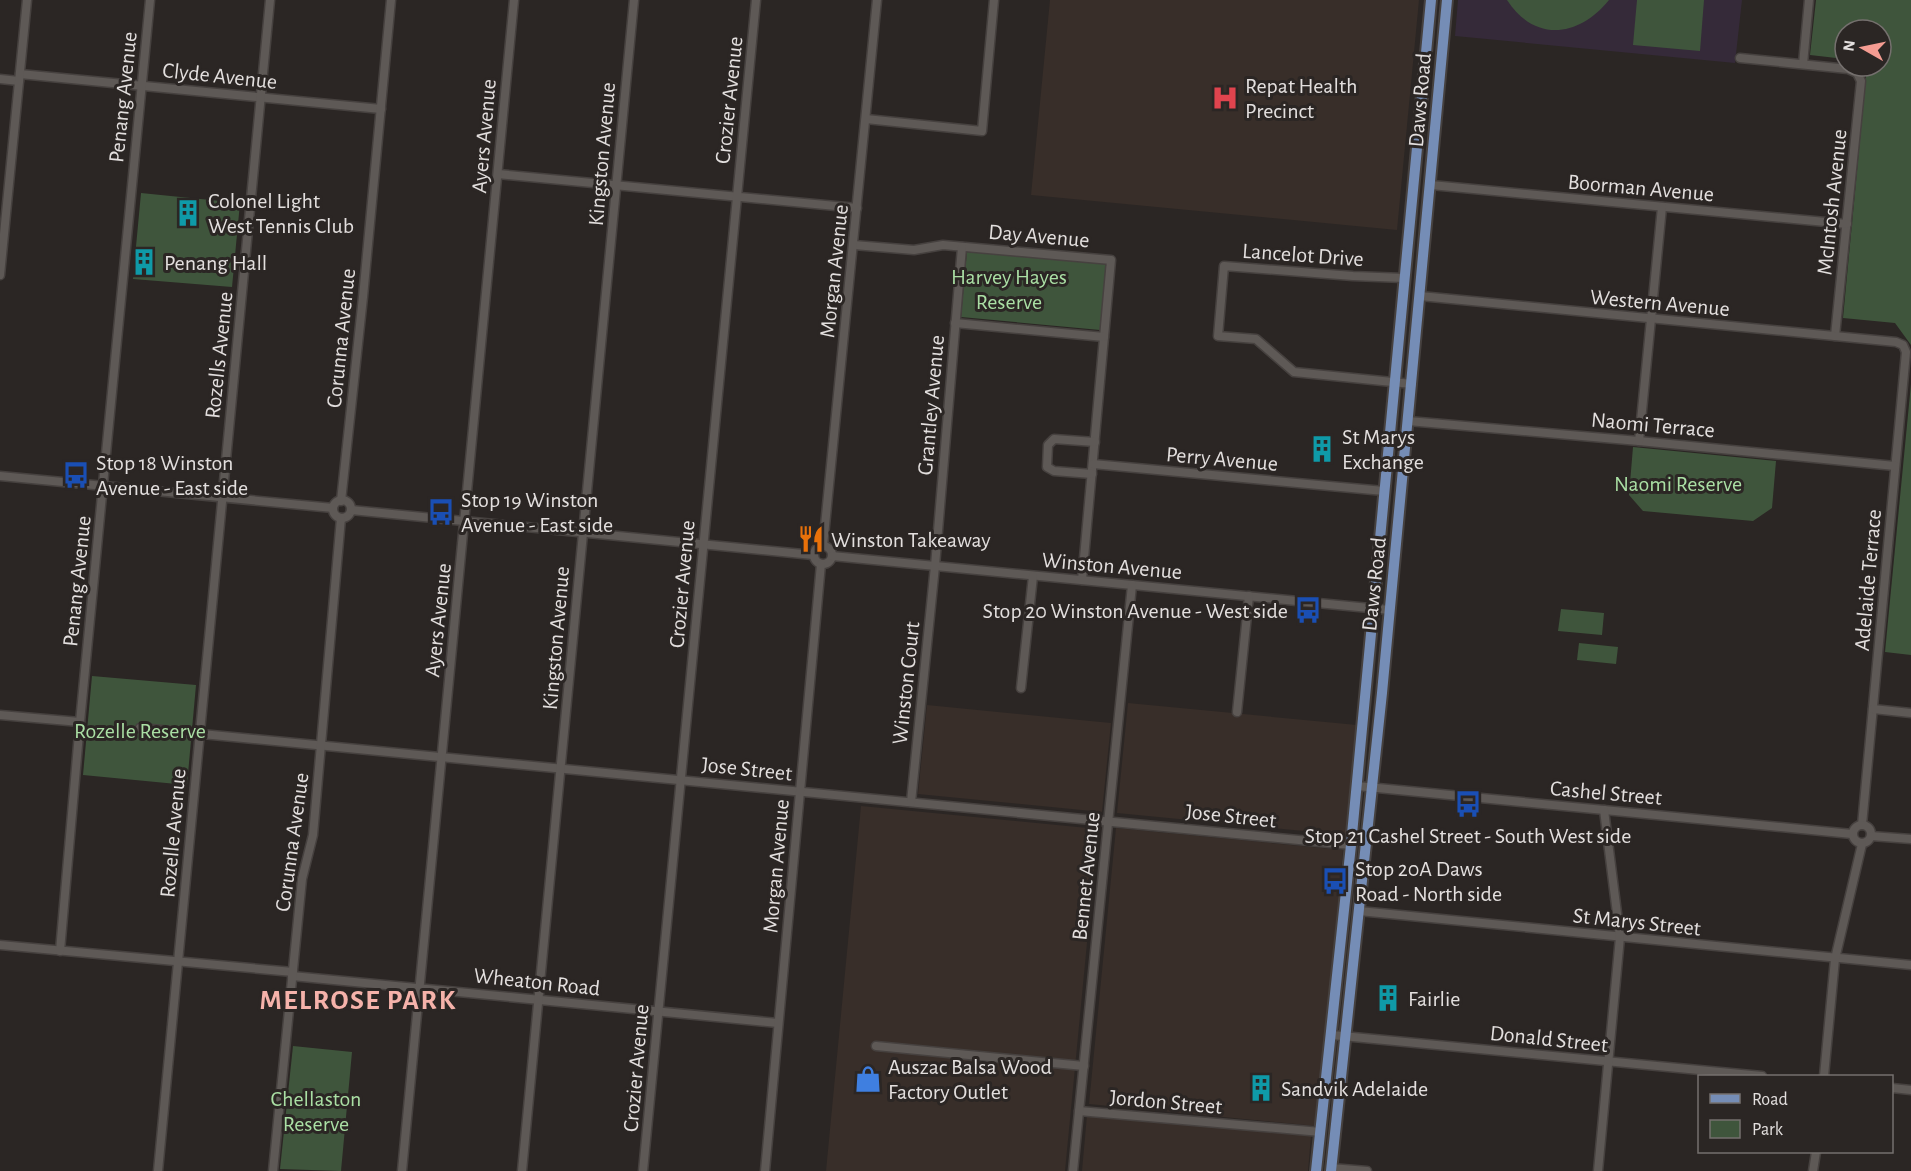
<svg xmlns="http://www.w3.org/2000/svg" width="1911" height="1171" font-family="'Alegreya Sans',sans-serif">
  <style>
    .built { fill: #382e29 }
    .education { fill: #352a39 }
    .green { fill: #3f553c }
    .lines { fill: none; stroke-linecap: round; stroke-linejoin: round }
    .minor-casing { stroke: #46413f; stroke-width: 11 }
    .major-casing { stroke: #46413f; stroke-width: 14 }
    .minor { stroke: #5e5956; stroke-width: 8 }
    .major { stroke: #758db6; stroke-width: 10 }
    .labels { text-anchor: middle; stroke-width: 6; stroke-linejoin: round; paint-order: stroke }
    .street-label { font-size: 22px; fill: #e3dfde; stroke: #2b2624 }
    .poi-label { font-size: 22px; fill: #e3dfde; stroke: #2b2624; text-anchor: start }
    .park-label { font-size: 22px; fill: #aadfa4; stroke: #2b2624 }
    .district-label { font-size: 28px; font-weight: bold; letter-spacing: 1.5px; fill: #f5b2aa; stroke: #2b2624 }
  </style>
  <rect width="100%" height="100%" fill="#2b2624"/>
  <g class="built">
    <polygon points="1050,0 1419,0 1397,230 1031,195"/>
    <polygon points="1128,703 1357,725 1346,835 1117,813"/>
    <polygon points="927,705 1111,723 1102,812 918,794"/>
    <polygon points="861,806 1098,829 1065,1171 826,1171"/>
    <polygon points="1116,828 1343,850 1316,1126 1089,1104"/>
    <polygon points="1087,1115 1311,1136 1308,1171 1082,1171"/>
  </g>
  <polygon class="education" points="1458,0 1742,0 1735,63 1455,36"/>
  <g class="green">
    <path d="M1507 0H1609C1579 37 1535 43 1507 0Z"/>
    <polygon points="1637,0 1704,0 1700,51 1633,45"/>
    <polygon points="1816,0 1911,0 1911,345 1895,323 1843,318 1867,66 1881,66 1881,30 1845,30 1845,59 1810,55"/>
    <polygon points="141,193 240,203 232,287 133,279"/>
    <polygon points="967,251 1106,264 1100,330 961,317"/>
    <polygon points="1911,384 1911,655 1885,652"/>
    <polygon points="1633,447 1776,461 1772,508 1753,521 1643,511 1629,495"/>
    <polygon points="1561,609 1604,613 1602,635 1558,631"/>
    <polygon points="1579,643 1618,647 1616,664 1577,660"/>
    <polygon points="92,676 196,685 187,785 83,775"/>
    <polygon points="293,1046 352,1052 341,1171 280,1169"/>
  </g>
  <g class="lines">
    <defs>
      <g id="minor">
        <polyline points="1740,58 1848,69 1857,73 1861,81 1835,336"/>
        <polyline points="1803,64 1809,0"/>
        <polyline points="20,74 381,109"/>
        <polyline points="0,79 19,81"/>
        <polyline points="866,119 982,131 994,0"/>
        <polyline points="498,174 857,208"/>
        <polyline points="1431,185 1847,224"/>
        <polyline points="854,245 914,250 943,245 1111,260 1082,580"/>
        <polyline points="0,275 27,0"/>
        <polyline points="1404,278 1353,276 1224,266 1218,336 1256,339 1294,372 1412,384"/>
        <polyline points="1420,296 1896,342 1903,345 1906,352 1862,825"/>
        <polyline points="955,323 1104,337"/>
        <polyline points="1408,421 1639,441 1895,466"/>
        <polyline points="1639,441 1662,207"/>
        <polyline points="1093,464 1384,491"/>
        <polyline points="1092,474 1054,471 1047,467 1048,445 1054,439 1095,442"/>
        <polyline points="0,476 333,508"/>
        <circle cx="342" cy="509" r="9"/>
        <polyline points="341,501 363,297 391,0"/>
        <polyline points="351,510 813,555"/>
        <circle cx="823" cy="555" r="9"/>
        <polyline points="823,546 877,0"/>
        <polyline points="832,556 1390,610"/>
        <polyline points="1021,688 1033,576"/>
        <polyline points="1873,709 1911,713"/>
        <polyline points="1237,712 1249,596"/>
        <polyline points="0,715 80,722"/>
        <polyline points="140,728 1351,845"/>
        <polyline points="1357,786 1852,834"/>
        <polyline points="911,802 935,566 962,247"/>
        <circle cx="1862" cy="834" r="9"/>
        <polyline points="1871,836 1911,839"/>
        <polyline points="1359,911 1911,965"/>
        <polyline points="0,945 293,972"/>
        <polyline points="60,951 80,722 150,0"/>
        <polyline points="292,976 778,1023"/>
        <polyline points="1332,1035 1762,1076"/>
        <polyline points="876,1046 1084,1066"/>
        <polyline points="1824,1076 1835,959 1862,844"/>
        <polyline points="1892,1088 1911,1090"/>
        <polyline points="1079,1111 1321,1132"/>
        <polyline points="1331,1168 1367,1171"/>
        <polyline points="158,1171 270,0"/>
        <polyline points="273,1171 302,879 313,835 341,518"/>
        <polyline points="402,1171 514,0"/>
        <polyline points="522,1171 634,0"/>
        <polyline points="643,1171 756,0"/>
        <polyline points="765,1171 821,564"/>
        <polyline points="1073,1171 1132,585"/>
        <polyline points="1598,1171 1620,937 1604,810"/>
        <polyline points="1813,1171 1816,1152"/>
      </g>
      <g id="major">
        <polyline points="1316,1171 1351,845 1431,0"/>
        <polyline points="1331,1171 1382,693 1447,0"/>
      </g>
    </defs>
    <use href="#minor" class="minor-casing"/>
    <use href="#major" class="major-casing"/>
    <use href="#minor" class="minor"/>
    <use href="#major" class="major"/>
  </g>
  <defs>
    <symbol id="hospital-bare" viewBox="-9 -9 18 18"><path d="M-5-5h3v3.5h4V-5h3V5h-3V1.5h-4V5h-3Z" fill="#e0444e" stroke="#2b2624" stroke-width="2.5" paint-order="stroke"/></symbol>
    <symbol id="building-bare" viewBox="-9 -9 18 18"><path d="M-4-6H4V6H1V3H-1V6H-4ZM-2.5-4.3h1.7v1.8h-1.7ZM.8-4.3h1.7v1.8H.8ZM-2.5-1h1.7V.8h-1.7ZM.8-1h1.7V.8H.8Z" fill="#0f9aa8" stroke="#2b2624" stroke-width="2.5" paint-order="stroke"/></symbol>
    <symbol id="bus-bare" viewBox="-9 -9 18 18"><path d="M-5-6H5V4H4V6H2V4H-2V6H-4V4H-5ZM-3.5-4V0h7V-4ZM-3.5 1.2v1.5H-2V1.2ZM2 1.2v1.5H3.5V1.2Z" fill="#1a4fb4" stroke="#2b2624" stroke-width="2.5" paint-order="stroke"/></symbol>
    <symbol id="restaurant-bare" viewBox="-9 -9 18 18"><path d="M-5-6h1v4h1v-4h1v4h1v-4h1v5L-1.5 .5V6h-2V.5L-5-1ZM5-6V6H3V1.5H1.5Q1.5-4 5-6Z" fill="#e8710a" stroke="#2b2624" stroke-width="2.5" paint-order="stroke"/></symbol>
    <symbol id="shop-bare" viewBox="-9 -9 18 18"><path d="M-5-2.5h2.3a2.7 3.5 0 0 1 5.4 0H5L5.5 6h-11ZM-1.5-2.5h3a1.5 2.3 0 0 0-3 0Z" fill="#3f7fe0" stroke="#2b2624" stroke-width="2.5" paint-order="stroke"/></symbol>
  </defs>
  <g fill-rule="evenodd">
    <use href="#hospital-bare" x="1206" y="79" width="38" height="38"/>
    <use href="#building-bare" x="169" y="194" width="38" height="38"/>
    <use href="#building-bare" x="125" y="243" width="38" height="38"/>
    <use href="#building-bare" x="1303" y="430" width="38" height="38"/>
    <use href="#bus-bare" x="57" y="456" width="38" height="38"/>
    <use href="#bus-bare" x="422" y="493" width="38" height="38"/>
    <use href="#restaurant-bare" x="792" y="520" width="38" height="38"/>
    <use href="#bus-bare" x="1289" y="591" width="38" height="38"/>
    <use href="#bus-bare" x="1449" y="785" width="38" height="38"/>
    <use href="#bus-bare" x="1316" y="862" width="38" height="38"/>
    <use href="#building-bare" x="1369" y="979" width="38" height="38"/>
    <use href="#shop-bare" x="849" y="1060" width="38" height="38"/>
    <use href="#building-bare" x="1242" y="1069" width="38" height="38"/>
  </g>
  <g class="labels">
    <g class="street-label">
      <text transform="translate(220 75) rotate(6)" y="8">Clyde Avenue</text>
      <text transform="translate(122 97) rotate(-84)" y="8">Penang Avenue</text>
      <text transform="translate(728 100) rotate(-84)" y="8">Crozier Avenue</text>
      <text transform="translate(1419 100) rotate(-85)" y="8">Daws Road</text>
      <text transform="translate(483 136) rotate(-85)" y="8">Ayers Avenue</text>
      <text transform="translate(601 154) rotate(-85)" y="8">Kingston Avenue</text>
      <text transform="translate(1641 187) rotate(5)" y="8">Boorman Avenue</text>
      <text transform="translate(1831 202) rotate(-84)" y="8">McIntosh Avenue</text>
      <text transform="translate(1039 235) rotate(5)" y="8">Day Avenue</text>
      <text transform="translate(1303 254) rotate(4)" y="8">Lancelot Drive</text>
      <text transform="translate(833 271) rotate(-84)" y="8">Morgan Avenue</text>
      <text transform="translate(1660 302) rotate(5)" y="8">Western Avenue</text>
      <text transform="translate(340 338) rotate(-84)" y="8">Corunna Avenue</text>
      <text transform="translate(218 355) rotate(-84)" y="8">Rozells Avenue</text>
      <text transform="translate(930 405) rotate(-85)" y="8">Grantley Avenue</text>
      <text transform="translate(1653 424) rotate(5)" y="8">Naomi Terrace</text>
      <text transform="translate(1222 458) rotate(5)" y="8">Perry Avenue</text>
      <text transform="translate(1112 565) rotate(5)" y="8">Winston Avenue</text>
      <text transform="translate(1867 580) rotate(-85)" y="8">Adelaide Terrace</text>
      <text transform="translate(76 581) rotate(-84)" y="8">Penang Avenue</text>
      <text transform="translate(681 584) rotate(-85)" y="8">Crozier Avenue</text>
      <text transform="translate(1373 584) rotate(-84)" y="8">Daws Road</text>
      <text transform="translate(437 620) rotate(-84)" y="8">Ayers Avenue</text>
      <text transform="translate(555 638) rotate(-85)" y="8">Kingston Avenue</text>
      <text transform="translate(905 683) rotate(-84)" y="8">Winston Court</text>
      <text transform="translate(747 768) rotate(6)" y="8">Jose Street</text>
      <text transform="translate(1606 792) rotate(5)" y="8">Cashel Street</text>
      <text transform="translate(1231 815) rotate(6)" y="8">Jose Street</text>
      <text transform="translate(172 833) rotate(-85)" y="8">Rozelle Avenue</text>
      <text transform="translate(291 842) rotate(-82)" y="8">Corunna Avenue</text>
      <text transform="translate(775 866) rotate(-85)" y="8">Morgan Avenue</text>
      <text transform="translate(1085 876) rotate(-84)" y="8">Bennet Avenue</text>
      <text transform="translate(1637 921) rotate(6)" y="8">St Marys Street</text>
      <text transform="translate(537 981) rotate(6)" y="8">Wheaton Road</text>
      <text transform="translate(1549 1038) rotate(6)" y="8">Donald Street</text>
      <text transform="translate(635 1068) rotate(-85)" y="8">Crozier Avenue</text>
      <text transform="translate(1166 1101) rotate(5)" y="8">Jordon Street</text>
    </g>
    <g class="poi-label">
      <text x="1245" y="93">Repat Health<tspan x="1245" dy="25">Precinct</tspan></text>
      <text x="208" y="208">Colonel Light<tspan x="208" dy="25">West Tennis Club</tspan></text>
      <text x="164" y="270">Penang Hall</text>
      <text x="1342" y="444">St Marys<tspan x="1342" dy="25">Exchange</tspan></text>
      <text x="96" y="470">Stop 18 Winston<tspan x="96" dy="25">Avenue - East side</tspan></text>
      <text x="461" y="507">Stop 19 Winston<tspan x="461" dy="25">Avenue - East side</tspan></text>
      <text x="831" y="547">Winston Takeaway</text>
      <text x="1288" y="618" text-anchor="end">Stop 20 Winston Avenue - West side</text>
      <text x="1468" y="843" text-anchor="middle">Stop 21 Cashel Street - South West side</text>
      <text x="1355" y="876">Stop 20A Daws<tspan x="1355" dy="25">Road - North side</tspan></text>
      <text x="1408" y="1006">Fairlie</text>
      <text x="888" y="1074">Auszac Balsa Wood<tspan x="888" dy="25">Factory Outlet</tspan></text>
      <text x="1281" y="1096">Sandvik Adelaide</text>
    </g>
    <g class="park-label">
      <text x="1009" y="284">Harvey Hayes<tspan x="1009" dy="25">Reserve</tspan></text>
      <text x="1678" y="491">Naomi Reserve</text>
      <text x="140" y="738">Rozelle Reserve</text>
      <text x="316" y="1106">Chellaston<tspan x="316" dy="25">Reserve</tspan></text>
    </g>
    <g class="district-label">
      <text x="358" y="1009">MELROSE PARK</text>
    </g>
  </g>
  <rect x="1698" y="1075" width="195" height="78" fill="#2b2624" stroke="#75706e" stroke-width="1.5"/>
  <rect x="1710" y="1094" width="30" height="9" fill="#758db6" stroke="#75706e" stroke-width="1.5"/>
  <text x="1752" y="1105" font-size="18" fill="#e3dfde">Road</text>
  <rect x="1710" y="1120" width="30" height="18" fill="#3f553c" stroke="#75706e" stroke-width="1.5"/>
  <text x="1752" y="1135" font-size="18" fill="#e3dfde">Park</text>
  <g transform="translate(1863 48) rotate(279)"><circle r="28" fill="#2b2624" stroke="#75706e" stroke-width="1.5"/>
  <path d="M0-4.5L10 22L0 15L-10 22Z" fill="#f59c92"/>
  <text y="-9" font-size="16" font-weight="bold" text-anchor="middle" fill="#e3dfde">N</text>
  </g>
</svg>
